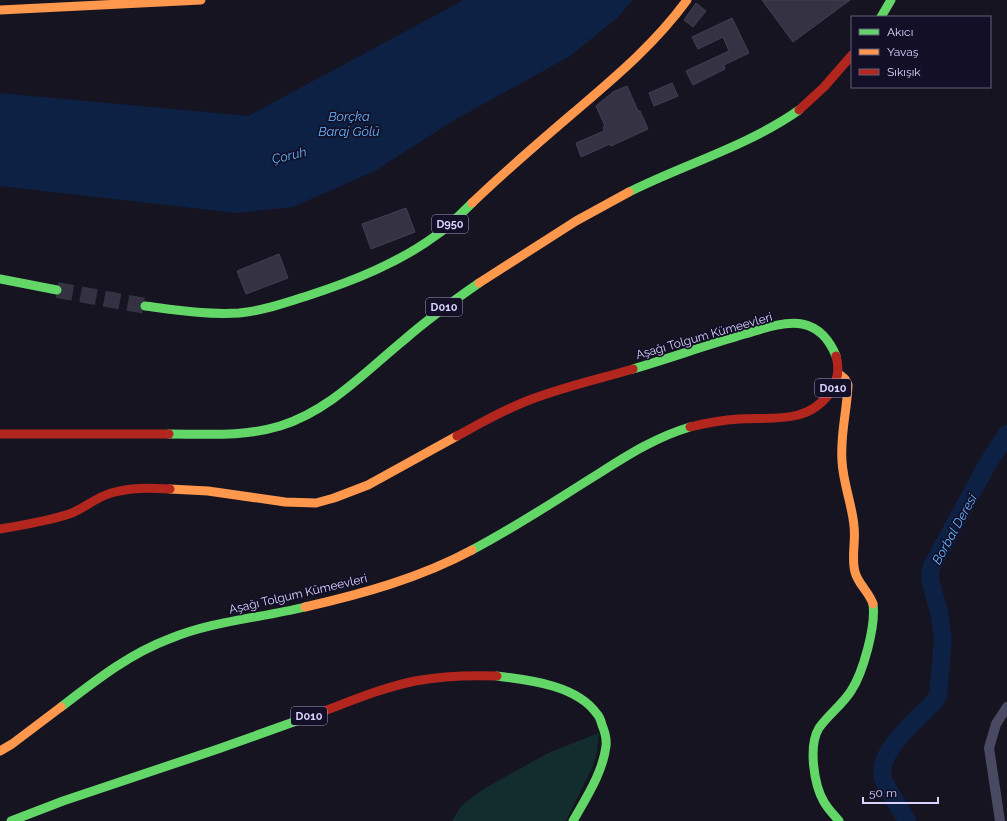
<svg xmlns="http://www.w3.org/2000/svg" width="1007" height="821" font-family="Raleway,sans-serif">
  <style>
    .green { fill: #132c2d }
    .water { fill: #0d2144 }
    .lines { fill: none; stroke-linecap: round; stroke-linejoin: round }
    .river { stroke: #0d2144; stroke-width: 18 }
    .building { fill: #343243; stroke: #433f54 }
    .primary-tunnel { stroke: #333142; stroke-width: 16; stroke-dasharray: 16 8; stroke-linecap: butt }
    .street { stroke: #4a4962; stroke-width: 10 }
    .fast { stroke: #63d668; stroke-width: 9 }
    .slow { stroke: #ff974d; stroke-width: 9 }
    .jam { stroke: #b3261e; stroke-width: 9 }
    .labels { text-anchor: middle; stroke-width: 3.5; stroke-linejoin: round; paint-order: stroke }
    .shield { fill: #130f26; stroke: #9e99be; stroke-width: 1 }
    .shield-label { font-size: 11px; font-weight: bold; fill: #d9d4ff }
    .street-label { font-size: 12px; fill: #d9d4ff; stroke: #130f26 }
    .water-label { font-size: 13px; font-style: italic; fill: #62b6ff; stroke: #130f26 }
  </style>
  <rect width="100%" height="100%" fill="#161421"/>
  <polygon class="green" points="599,733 597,752 593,766 566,821 452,821 461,806 485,788 550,752"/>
  <polygon class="water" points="464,0 633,0 617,18 570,56 451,122 375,171 293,207 236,213 0,186 0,93 248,116"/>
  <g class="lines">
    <path class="river" d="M907 821C900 807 890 795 884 781 873 754 917 720 934 702L938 696 943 639 939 612 931 583 930 574 932 566 987 465 1007 434"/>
  </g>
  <g class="building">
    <polygon points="762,0 850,0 793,42"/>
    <polygon points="696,3 706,11 693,27 684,20"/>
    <polygon points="732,18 749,53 724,65 725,69 693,85 686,71 729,51 723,37 698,49 692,37"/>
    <polygon points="672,83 678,96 654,106 649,93"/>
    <polygon points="627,86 638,111 640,111 648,129 611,146 610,144 581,157 576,143 604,131 603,127 605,126 596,106 613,92"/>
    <polygon points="406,208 415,232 371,249 362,224"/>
    <polygon points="279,254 288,278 246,294 237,271"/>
  </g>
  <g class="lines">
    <polyline class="primary-tunnel" points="57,290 145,306"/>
    <polyline class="street" points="1000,821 989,748 996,724 1007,707"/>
    <g class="fast">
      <polyline points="881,17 891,0"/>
      <path d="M629 192C685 164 748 146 799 110"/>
      <polyline points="0,279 57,290"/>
      <path d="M145 306C176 310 207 315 239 313 262 311 284 303 307 296 353 281 399 263 438 234 450 225 461 214 472 203"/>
      <path d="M633 369C670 358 707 345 745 334 762 329 783 321 802 324 819 327 830 341 836 356"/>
      <path d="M169 434C206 434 244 437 280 426 329 411 366 371 404 340 428 319 453 301 479 283"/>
      <path d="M472 550C516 527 556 500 598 474 628 455 656 437 690 427"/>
      <path d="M497 676C529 680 577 685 597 714 600 717 601 721 602 725 605 732 607 738 606 746 603 772 586 798 573 821"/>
      <path d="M61 707C95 681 129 654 169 639 212 621 260 618 305 607"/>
      <polyline points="11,821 63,801 218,749 316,714"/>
      <path d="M839 821C834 815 828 809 824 802 814 785 808 746 819 728 828 715 842 705 851 691 863 673 876 626 873 604"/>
    </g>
    <g class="slow">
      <polyline points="0,10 201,0"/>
      <path d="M472 203C504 172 538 143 572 114 614 78 654 45 687 0"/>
      <polyline points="479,283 576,221 629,192"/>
      <path d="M839 374 845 379 848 385C847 411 840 435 842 461 843 483 852 504 854 526 856 542 851 557 855 572 858 584 869 592 873 604"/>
      <polyline points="170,489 208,491 285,502 316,503 334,498 368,485 457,436"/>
      <path d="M305 607C362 594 420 578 472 550"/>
      <polyline points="0,751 12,744 61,707"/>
    </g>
    <g class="jam">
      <polyline points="799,110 824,87 852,55"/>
      <path d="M690 427C706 423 723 420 739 419 772 417 807 424 829 394 838 382 840 370 836 356"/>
      <polyline points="0,434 169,434"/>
      <path d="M457 436C479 424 500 412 522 403 558 388 596 380 633 369"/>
      <path d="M0 529C24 525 49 521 72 513 86 507 97 497 111 493 131 487 150 488 170 489"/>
      <path d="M316 714C349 702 381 688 415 681 442 676 470 675 497 676"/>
    </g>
  </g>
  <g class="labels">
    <g class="shield">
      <rect x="432" y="215" width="36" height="18" rx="3"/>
      <rect x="426" y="298" width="36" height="18" rx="3"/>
      <rect x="815" y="379" width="36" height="18" rx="3"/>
      <rect x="291" y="707" width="36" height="18" rx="3"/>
    </g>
    <g class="shield-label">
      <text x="450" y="228">D950</text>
      <text x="444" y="311">D010</text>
      <text x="833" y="392">D010</text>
      <text x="309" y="720">D010</text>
    </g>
    <g class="street-label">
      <text transform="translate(704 336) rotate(-16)" y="4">Aşağı Tolgum Kümeevleri</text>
      <text transform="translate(298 594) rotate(-13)" y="4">Aşağı Tolgum Kümeevleri</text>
    </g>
    <g class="water-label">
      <text x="349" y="121">Borçka<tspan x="349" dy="15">Baraj Gölü</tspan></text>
      <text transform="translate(289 155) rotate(-13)" y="5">Çoruh</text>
      <text transform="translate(954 529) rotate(-61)" y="5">Borbal Deresi</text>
    </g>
  </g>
  <rect x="851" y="16" width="140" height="72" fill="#130f26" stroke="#625e7d"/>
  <rect x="859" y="29" width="20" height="6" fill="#63d668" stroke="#625e7d"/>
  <text x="887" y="36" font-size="12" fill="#d9d4ff">Akıcı</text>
  <rect x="859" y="49" width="20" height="6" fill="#ff974d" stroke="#625e7d"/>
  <text x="887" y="56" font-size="12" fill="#d9d4ff">Yavaş</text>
  <rect x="859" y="69" width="20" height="6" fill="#b3261e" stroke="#625e7d"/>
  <text x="887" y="76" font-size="12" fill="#d9d4ff">Sıkışık</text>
  <path d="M863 797v6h75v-6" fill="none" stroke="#d9d4ff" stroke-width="2"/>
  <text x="869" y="797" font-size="12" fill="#d9d4ff" stroke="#130f26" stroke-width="3" paint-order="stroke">50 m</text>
</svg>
